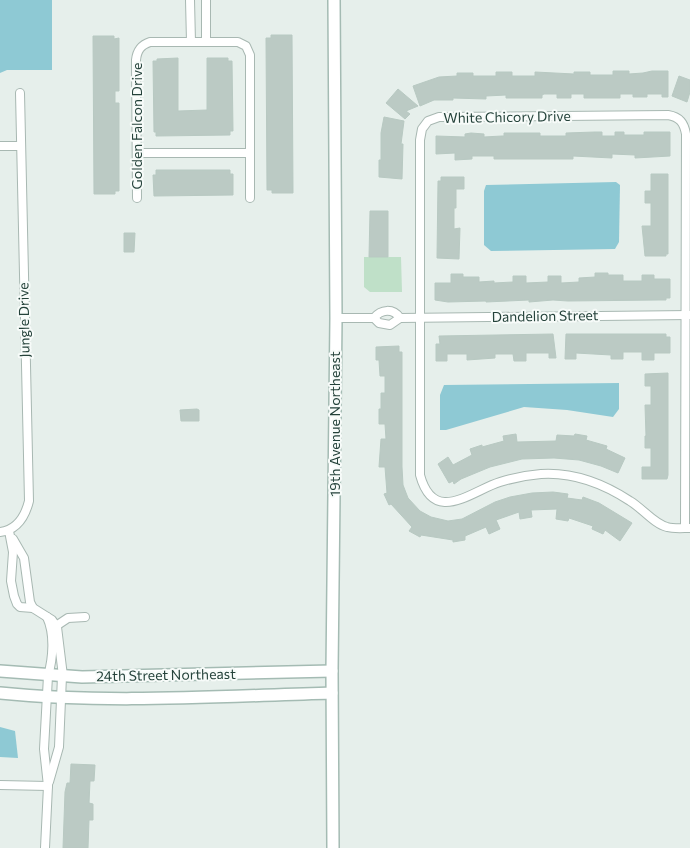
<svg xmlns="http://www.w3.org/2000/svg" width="690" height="848" font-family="Commissioner,sans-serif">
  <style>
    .green { fill: #bfe0c8 }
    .water { fill: #8ec9d4 }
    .building { fill: #bbcac4; stroke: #b8c9c2 }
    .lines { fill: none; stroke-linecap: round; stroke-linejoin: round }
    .street-casing { stroke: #a8b8b2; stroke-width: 10 }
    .secondary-casing { stroke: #a4bbb3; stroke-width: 14 }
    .street { stroke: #fff; stroke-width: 8 }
    .secondary { stroke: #fff; stroke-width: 11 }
    .labels { text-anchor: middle; stroke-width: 4; stroke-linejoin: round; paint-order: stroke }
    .street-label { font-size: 14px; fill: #24423a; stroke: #f7fbf9 }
  </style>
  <rect width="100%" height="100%" fill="#e6efeb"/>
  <polygon class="green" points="364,257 401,257 402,292 370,292 364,287"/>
  <g class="water">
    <polygon points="0,0 52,0 52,70 7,70 0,73"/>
    <polygon points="616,182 620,185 619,242 615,249 491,251 484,245 484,191 486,185"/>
    <polygon points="619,383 619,409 613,417 567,410 524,407 446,430 440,430 440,395 444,385"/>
    <polygon points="0,727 15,731 18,758 0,757"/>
  </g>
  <g class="building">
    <polygon points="271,35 292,35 293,193 272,193 272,190 267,190 266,38 271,38"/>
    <polygon points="93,36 114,36 114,39 119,38 119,91 115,91 115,103 119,103 119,191 115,191 115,194 94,194"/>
    <polygon points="178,58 178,111 207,110 207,58 228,58 228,61 232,61 233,131 230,131 230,135 156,136 156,132 154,132 153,61 157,61 157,59"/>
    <polygon points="613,71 629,71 629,74 643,73 652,71 668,71 668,97 662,97 662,94 647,94 647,97 633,97 633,94 620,94 620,98 584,98 584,94 571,94 571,98 557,98 557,94 544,94 542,95 542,98 506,98 506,95 486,96 486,99 453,98 453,100 434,100 420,106 413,86 439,77 457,76 457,73 473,73 473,76 496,76 496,72 512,72 512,76 535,76 535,72 574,74 574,72 590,72 590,75 613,75"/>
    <polygon points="679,76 690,80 690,92 687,102 672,96"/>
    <polygon points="398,89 418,106 406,111 410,114 405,119 386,103"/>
    <polygon points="384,117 404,121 401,144 403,144 402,179 379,177 379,160 381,160 381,133"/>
    <polygon points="595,132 602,132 602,136 615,136 615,132 624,132 624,135 644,135 644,132 670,132 670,156 635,158 635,155 612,154 612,158 573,156 573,159 494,159 494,156 472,156 472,159 455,160 455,153 436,154 436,136 465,137 465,134 471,133 484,134 484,137 502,136 504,136 504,133 540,133 540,136 566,136 566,133"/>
    <polygon points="156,170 230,170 230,174 233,174 233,195 154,196 153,175 156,175"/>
    <polygon points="651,174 668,174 668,254 666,254 666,256 645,256 642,226 651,226 651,203 645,203 645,191 651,191"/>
    <polygon points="441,177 464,177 464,189 456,189 456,208 454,208 454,229 460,228 459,259 437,258 438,181 441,181"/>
    <polygon points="370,211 388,211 388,257 369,257"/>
    <polygon points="124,233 135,233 134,252 124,252"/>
    <polygon points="595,273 608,273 608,275 623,275 623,281 642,281 642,275 654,275 654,279 670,279 670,298 666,298 666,300 658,300 568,301 553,300 529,302 529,300 486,302 486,301 448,302 435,300 435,283 451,283 451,274 463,274 463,277 479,277 479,282 494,281 494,283 513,282 513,276 526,276 526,283 548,282 548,276 561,276 561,283 579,282 579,278 595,277"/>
    <polygon points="553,334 556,358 549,358 549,353 526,353 526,361 514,361 513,354 495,354 495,358 467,360 467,354 447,354 447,361 436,361 436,344 440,344 439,336"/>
    <polygon points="566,334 666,334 666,337 670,337 670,353 654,353 654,360 642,360 642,352 623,352 623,359 611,359 611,355 576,353 576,359 565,359"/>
    <polygon points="399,346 399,352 402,352 402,467 403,485 408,498 420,511 431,517 448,521 462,519 495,502 510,497 532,493 553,492 568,494 567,498 582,500 583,497 599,503 632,523 620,541 605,530 603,534 592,529 593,526 569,518 568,521 556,519 557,509 531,510 532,517 520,519 519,512 496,520 500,529 489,534 486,527 465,536 465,540 453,542 453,540 421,535 420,537 409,531 412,527 391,504 389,505 384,494 387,493 385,467 379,467 381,439 386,439 385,424 379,424 379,409 381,409 381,393 385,393 385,376 380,376 379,360 376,360 376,347"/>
    <polygon points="668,373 668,475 667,479 642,479 642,467 651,467 651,448 645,448 645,436 646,436 645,405 651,405 651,386 645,386 645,374"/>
    <polygon points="197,409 199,410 199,421 181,421 180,410"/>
    <polygon points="516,434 517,442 556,441 557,435 574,436 575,434 587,436 586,440 607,446 606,449 625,458 618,473 601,466 579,460 554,458 522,459 490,467 461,479 454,484 453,481 449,483 438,464 448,457 453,465 472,455 470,449 482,445 482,447 504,441 503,436"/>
    <polygon points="71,764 95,765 94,781 90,781 89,803 93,804 93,820 89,820 88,848 63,848 65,792 67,783 70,783"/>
  </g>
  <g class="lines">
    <defs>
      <g id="street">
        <polyline points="190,0 191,42"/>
        <polyline points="206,0 206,42"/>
        <polyline points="0,146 20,146"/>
        <polyline points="137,153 250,153"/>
        <path d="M137 198 136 60C137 50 141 45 150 42H238L246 46 250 55V198"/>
        <polyline points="336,318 374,318 379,323 390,325 400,318 690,315"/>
        <path d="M374 318C381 309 393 308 400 318"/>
        <path d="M685 528 686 134C684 123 680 117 668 115L439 117 428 121 422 129 420 140V475C434 526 471 491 500 482 513 478 528 475 541 474 573 472 604 484 630 501 642 508 654 524 667 527 674 529 683 528 690 528"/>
        <polyline points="9,531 13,552 11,581 14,596 17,604 20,607 33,608 52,620 57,627 63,676"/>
        <path d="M0 532C17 530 25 517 29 501L20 93"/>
        <polyline points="13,539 24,558 30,602 33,608"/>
        <polyline points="56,626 68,618 85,617"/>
        <polyline points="49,782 59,747 62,676"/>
        <polyline points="0,785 48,786"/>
        <path d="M45 848 48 786 44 749 48 676C53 658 55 634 47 617"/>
      </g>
      <g id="secondary">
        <polyline points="0,671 82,677 332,671"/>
        <path d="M0 693C110 704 222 696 332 693"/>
        <polyline points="333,848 332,671 336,318 334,0"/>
      </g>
    </defs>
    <use href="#street" class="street-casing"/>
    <use href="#secondary" class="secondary-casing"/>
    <use href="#street" class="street"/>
    <use href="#secondary" class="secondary"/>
  </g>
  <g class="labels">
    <g class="street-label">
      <text transform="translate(507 117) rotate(-1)" y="5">White Chicory Drive</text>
      <text transform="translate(137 126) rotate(-90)" y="5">Golden Falcon Drive</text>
      <text transform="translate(545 316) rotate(-1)" y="5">Dandelion Street</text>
      <text transform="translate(24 320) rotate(-91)" y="5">Jungle Drive</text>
      <text transform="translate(335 424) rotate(-90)" y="5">19th Avenue Northeast</text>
      <text transform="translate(166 675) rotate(-1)" y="5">24th Street Northeast</text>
    </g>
  </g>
</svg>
